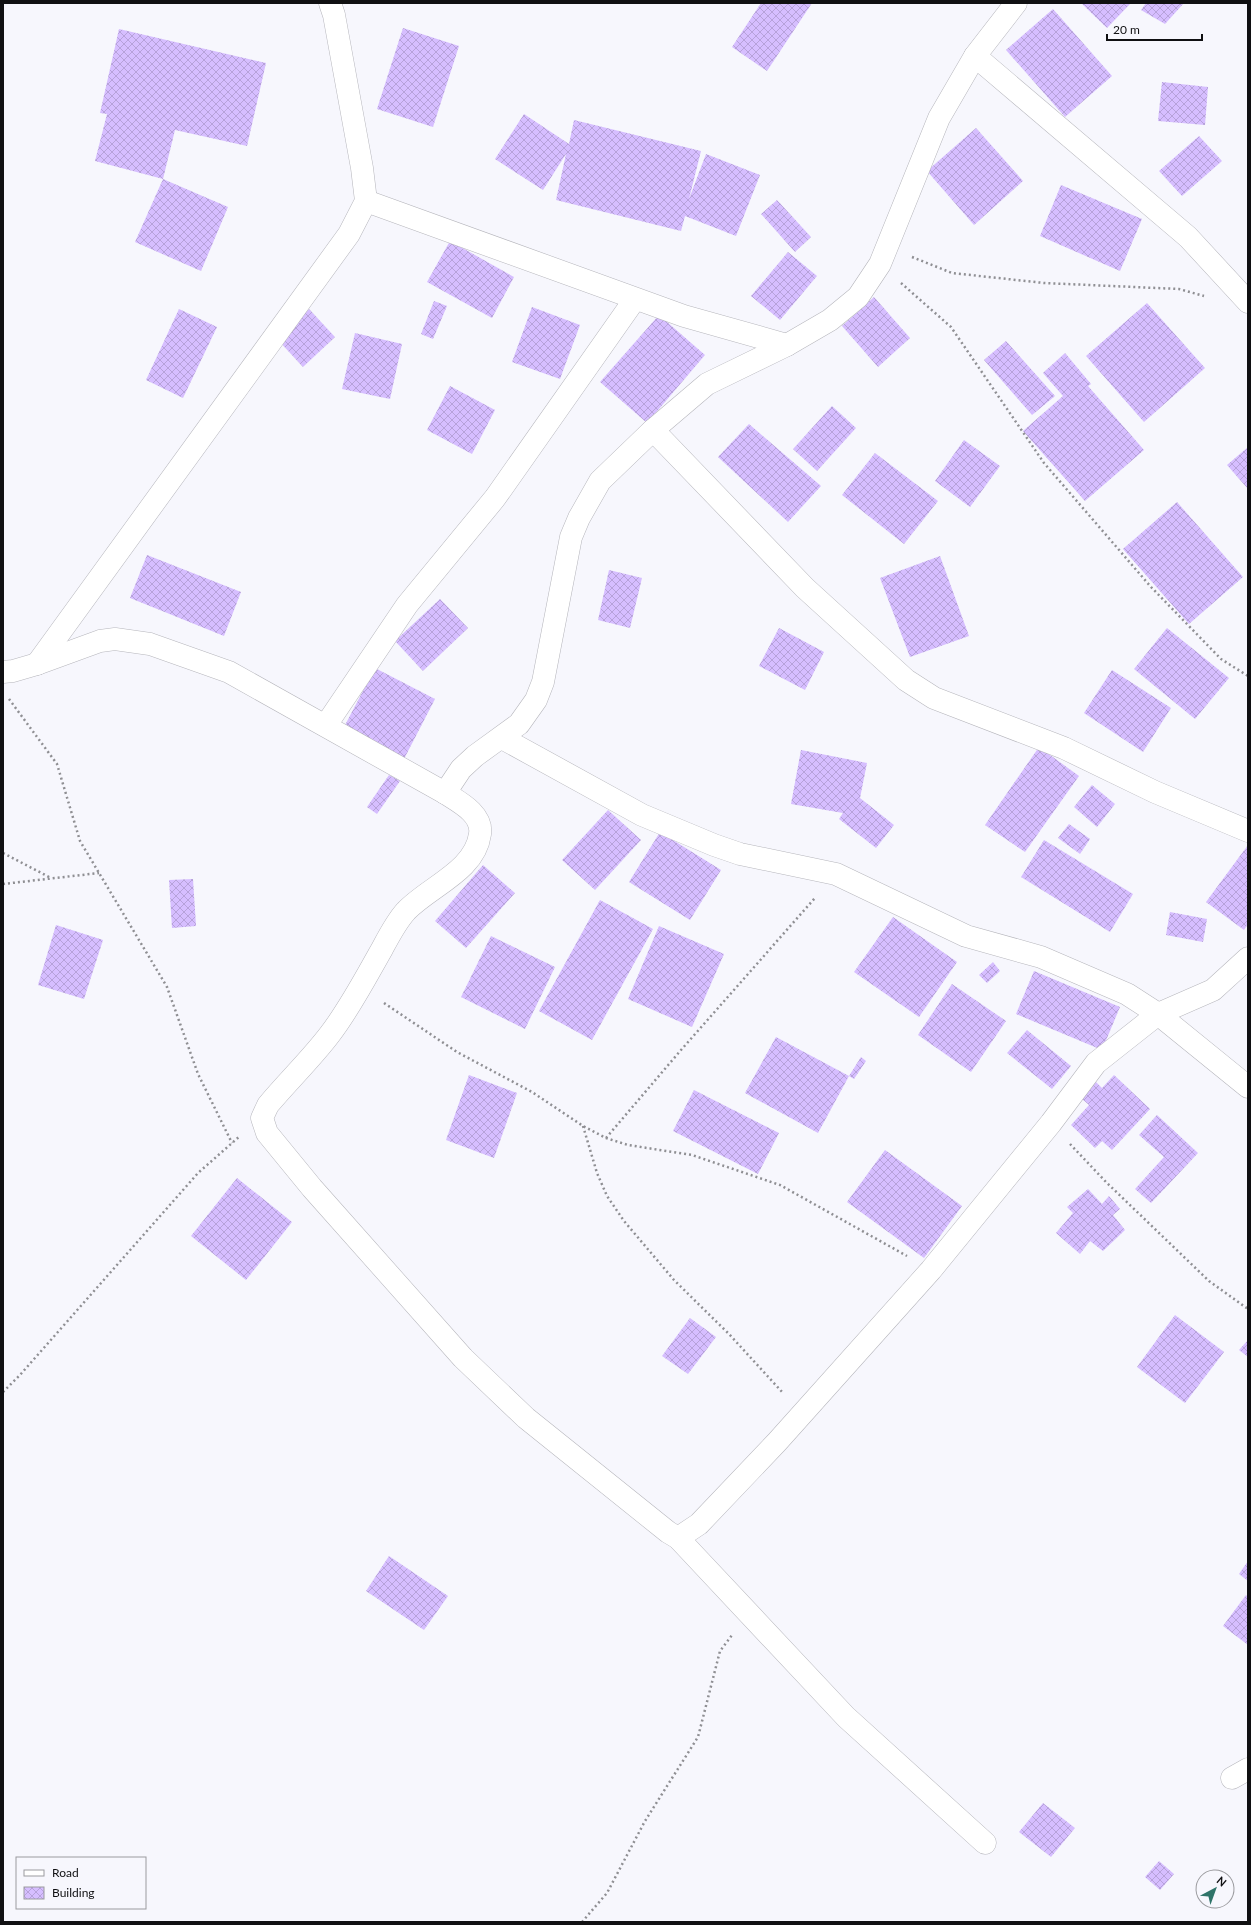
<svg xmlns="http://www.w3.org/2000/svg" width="1251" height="1925" font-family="Lato,sans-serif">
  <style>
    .building { fill: url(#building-cross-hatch) }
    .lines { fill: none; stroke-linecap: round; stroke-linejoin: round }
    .minor-casing { stroke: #b6b6bc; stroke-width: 23 }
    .path { stroke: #8f8f93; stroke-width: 2.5; stroke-dasharray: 2 3; stroke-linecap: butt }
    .minor { stroke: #fff; stroke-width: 22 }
  </style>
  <defs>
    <pattern id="building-cross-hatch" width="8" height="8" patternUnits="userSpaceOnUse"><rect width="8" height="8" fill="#d6beff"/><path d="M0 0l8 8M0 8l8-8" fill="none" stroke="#b7a2da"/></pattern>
  </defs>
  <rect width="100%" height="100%" fill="#f7f7fd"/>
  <g class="building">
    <polygon points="761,3 812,3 767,71 732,47"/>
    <polygon points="1081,3 1131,3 1107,28"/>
    <polygon points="1146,3 1184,3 1165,24 1141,10"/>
    <polygon points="1053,9 1112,76 1065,117 1006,50"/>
    <polygon points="403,28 459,46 433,127 377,109"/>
    <polygon points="119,29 266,63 247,146 175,130 163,179 95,161 107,114 100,113"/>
    <polygon points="1162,82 1208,87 1205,125 1158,121"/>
    <polygon points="524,114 569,144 574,120 701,151 689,199 706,154 760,175 736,236 685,216 681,231 556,200 566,154 543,190 495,159"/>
    <polygon points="976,128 1023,181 974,225 927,171"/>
    <polygon points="1199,136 1222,161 1182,196 1159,171"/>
    <polygon points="163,179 228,207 201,271 135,242"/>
    <polygon points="1061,185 1142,219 1120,271 1040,236"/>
    <polygon points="777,200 811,237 795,252 761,214"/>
    <polygon points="450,241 514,277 492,318 427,282"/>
    <polygon points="788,252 817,276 780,320 751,296"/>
    <polygon points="874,297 910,338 878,367 842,326"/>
    <polygon points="434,301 447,306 433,339 421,334"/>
    <polygon points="1147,303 1205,368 1144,422 1086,356"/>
    <polygon points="532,307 580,325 560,379 512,362"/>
    <polygon points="179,309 217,327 183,398 146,380"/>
    <polygon points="309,309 335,337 303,367 277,339"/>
    <polygon points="659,315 705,355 647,423 600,382"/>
    <polygon points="355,333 402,344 390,399 342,389"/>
    <polygon points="1006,341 1055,396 1032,415 984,360"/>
    <polygon points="1065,353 1091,384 1088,386 1144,450 1085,501 1023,431 1063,396 1043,373"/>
    <polygon points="450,386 495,410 472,454 427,430"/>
    <polygon points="832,406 856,428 817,471 793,449"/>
    <polygon points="749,424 821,486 788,522 718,457"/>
    <polygon points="964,440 1000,466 970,507 935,481"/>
    <polygon points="1248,447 1248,489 1227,465"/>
    <polygon points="875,453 938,501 904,544 842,495"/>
    <polygon points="1177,502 1243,577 1189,624 1123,549"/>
    <polygon points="147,555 241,592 224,636 130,598"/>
    <polygon points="940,556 969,636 910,657 880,578"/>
    <polygon points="609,570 642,578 630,628 598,620"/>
    <polygon points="440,599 468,628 423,671 395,641"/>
    <polygon points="779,628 824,652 805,690 759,666"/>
    <polygon points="1167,628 1229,678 1195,719 1134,669"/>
    <polygon points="375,668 435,699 404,759 344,727"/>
    <polygon points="1112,670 1171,708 1143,752 1084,713"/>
    <polygon points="1039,747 1079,776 1025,852 985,825"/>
    <polygon points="801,750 867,763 860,798 894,825 876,848 839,819 843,813 791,804"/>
    <polygon points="389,775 400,781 377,814 367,807"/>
    <polygon points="1092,785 1115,804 1097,827 1074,807"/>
    <polygon points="608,810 641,840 595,890 562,860"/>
    <polygon points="1069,824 1090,839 1080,854 1058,838"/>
    <polygon points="660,832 721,870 690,920 629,882"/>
    <polygon points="1044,840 1133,894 1110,932 1021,877"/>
    <polygon points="1248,845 1248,924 1244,930 1206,902"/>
    <polygon points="483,865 515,893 466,948 435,921"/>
    <polygon points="193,879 196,926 172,928 169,880"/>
    <polygon points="600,900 653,929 592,1040 539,1011"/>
    <polygon points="1170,912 1207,919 1203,942 1166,935"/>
    <polygon points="893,917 957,962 919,1017 854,972"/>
    <polygon points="56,925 103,940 84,999 38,985"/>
    <polygon points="659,926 724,954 692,1027 628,999"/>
    <polygon points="491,936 555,967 525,1029 461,997"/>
    <polygon points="993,962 1000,971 987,983 979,975"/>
    <polygon points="1034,971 1120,1007 1102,1050 1016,1014"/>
    <polygon points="952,984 1006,1021 971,1072 918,1035"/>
    <polygon points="1027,1030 1071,1066 1052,1089 1007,1053"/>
    <polygon points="776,1037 849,1076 818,1133 745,1093"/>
    <polygon points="861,1057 866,1061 854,1079 849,1076"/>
    <polygon points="469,1075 517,1093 494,1158 446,1140"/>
    <polygon points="1114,1075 1150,1109 1112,1150 1102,1141 1095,1148 1071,1125 1089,1105 1081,1098 1096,1082 1102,1088"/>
    <polygon points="694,1090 779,1133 758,1174 673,1131"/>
    <polygon points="1157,1115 1198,1153 1151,1203 1135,1189 1164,1157 1139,1135"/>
    <polygon points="885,1150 962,1206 924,1258 847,1202"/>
    <polygon points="237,1178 292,1222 246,1280 191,1236"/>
    <polygon points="1088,1189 1102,1204 1109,1196 1120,1209 1113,1215 1125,1230 1103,1251 1090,1241 1080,1254 1056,1233 1073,1213 1067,1207"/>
    <polygon points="1175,1315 1224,1352 1185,1403 1137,1367"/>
    <polygon points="690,1318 716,1337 688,1374 662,1356"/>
    <polygon points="1248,1340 1248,1357 1239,1350"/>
    <polygon points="389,1556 448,1596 424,1630 366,1591"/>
    <polygon points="1248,1561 1248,1581 1239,1574"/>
    <polygon points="1246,1595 1248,1597 1248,1645 1223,1626"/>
    <polygon points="1043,1803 1075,1828 1051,1857 1019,1832"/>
    <polygon points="1159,1861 1174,1874 1160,1890 1145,1877"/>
  </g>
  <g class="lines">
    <defs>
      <g id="minor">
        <polyline points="975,56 1188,237 1248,302"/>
        <polyline points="366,201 684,316 787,345"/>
        <polyline points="653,430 805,588 906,680 934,698 1064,748 1155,792 1248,831"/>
        <polyline points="37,664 349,234 366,201 362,168 334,15 330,3"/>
        <path d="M3 672 13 671 37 664 100 641 115 639 150 644 229 672 445 793C459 802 483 814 480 834 475 871 430 886 406 911 396 922 389 936 382 949 366 977 350 1008 330 1034 312 1058 288 1081 268 1105L262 1118 267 1133 312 1188 463 1358 526 1418 668 1532 678 1538 699 1524 777 1442 931 1270 1051 1123 1096 1063 1158 1014 1213 990 1248 958"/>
        <polyline points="326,725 407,605 495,498 635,299"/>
        <polyline points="502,738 642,815 714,845 740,854 836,874 966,936 1041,957 1127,994 1158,1014 1248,1087"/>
        <polyline points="445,793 461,769 475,756 519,724 536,700 543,682 571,537 579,518 600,481 653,430 707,384 787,345 830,320 858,297 880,264 939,118 975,56 1016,3"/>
        <polyline points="678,1538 846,1717 985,1843"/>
        <polyline points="1232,1778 1248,1769"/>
      </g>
    </defs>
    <use href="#minor" class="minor-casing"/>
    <g class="path">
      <polyline points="912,257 952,273 1044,283 1179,289 1204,296"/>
      <polyline points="901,283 951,327 1044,463 1151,587 1221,659 1248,676"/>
      <polyline points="9,699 57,764 80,841 167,987 198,1074 232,1143"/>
      <polyline points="3,853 51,878"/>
      <polyline points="3,884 99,873"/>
      <polyline points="384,1003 457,1052 532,1092 583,1126 606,1138 628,1145 692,1155 780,1185 907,1256"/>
      <polyline points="583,1126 597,1173 607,1196 624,1221 674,1280 729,1334 783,1393"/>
      <polyline points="606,1138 681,1050 815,898"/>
      <polyline points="1070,1144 1106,1182 1209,1281 1248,1309"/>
      <polyline points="3,1392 20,1375 198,1173 240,1136"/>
      <polyline points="582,1922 607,1893 645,1821 698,1737 720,1651 732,1635"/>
    </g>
    <use href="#minor" class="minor"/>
  </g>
  <rect width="1251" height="1925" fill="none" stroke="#101012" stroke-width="8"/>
  <rect x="16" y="1857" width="130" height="52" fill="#f7f7fd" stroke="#9b9b9f"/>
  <rect x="24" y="1870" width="20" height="6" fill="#ffffff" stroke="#9b9b9f"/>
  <text x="52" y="1877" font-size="12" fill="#101012">Road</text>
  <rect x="24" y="1887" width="20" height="12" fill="url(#building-cross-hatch)" stroke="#9b9b9f"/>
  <text x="52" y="1897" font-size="12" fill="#101012">Building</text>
  <g transform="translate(1215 1889) rotate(41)"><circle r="19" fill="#f7f7fd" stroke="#9b9b9f"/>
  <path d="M0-3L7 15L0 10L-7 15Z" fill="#2f7469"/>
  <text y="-6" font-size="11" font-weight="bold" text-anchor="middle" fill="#101012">N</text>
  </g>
  <path d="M1107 34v6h95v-6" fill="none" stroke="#101012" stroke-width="2"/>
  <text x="1113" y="34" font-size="12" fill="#101012" stroke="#f7f7fd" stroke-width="3" paint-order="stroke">20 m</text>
</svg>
